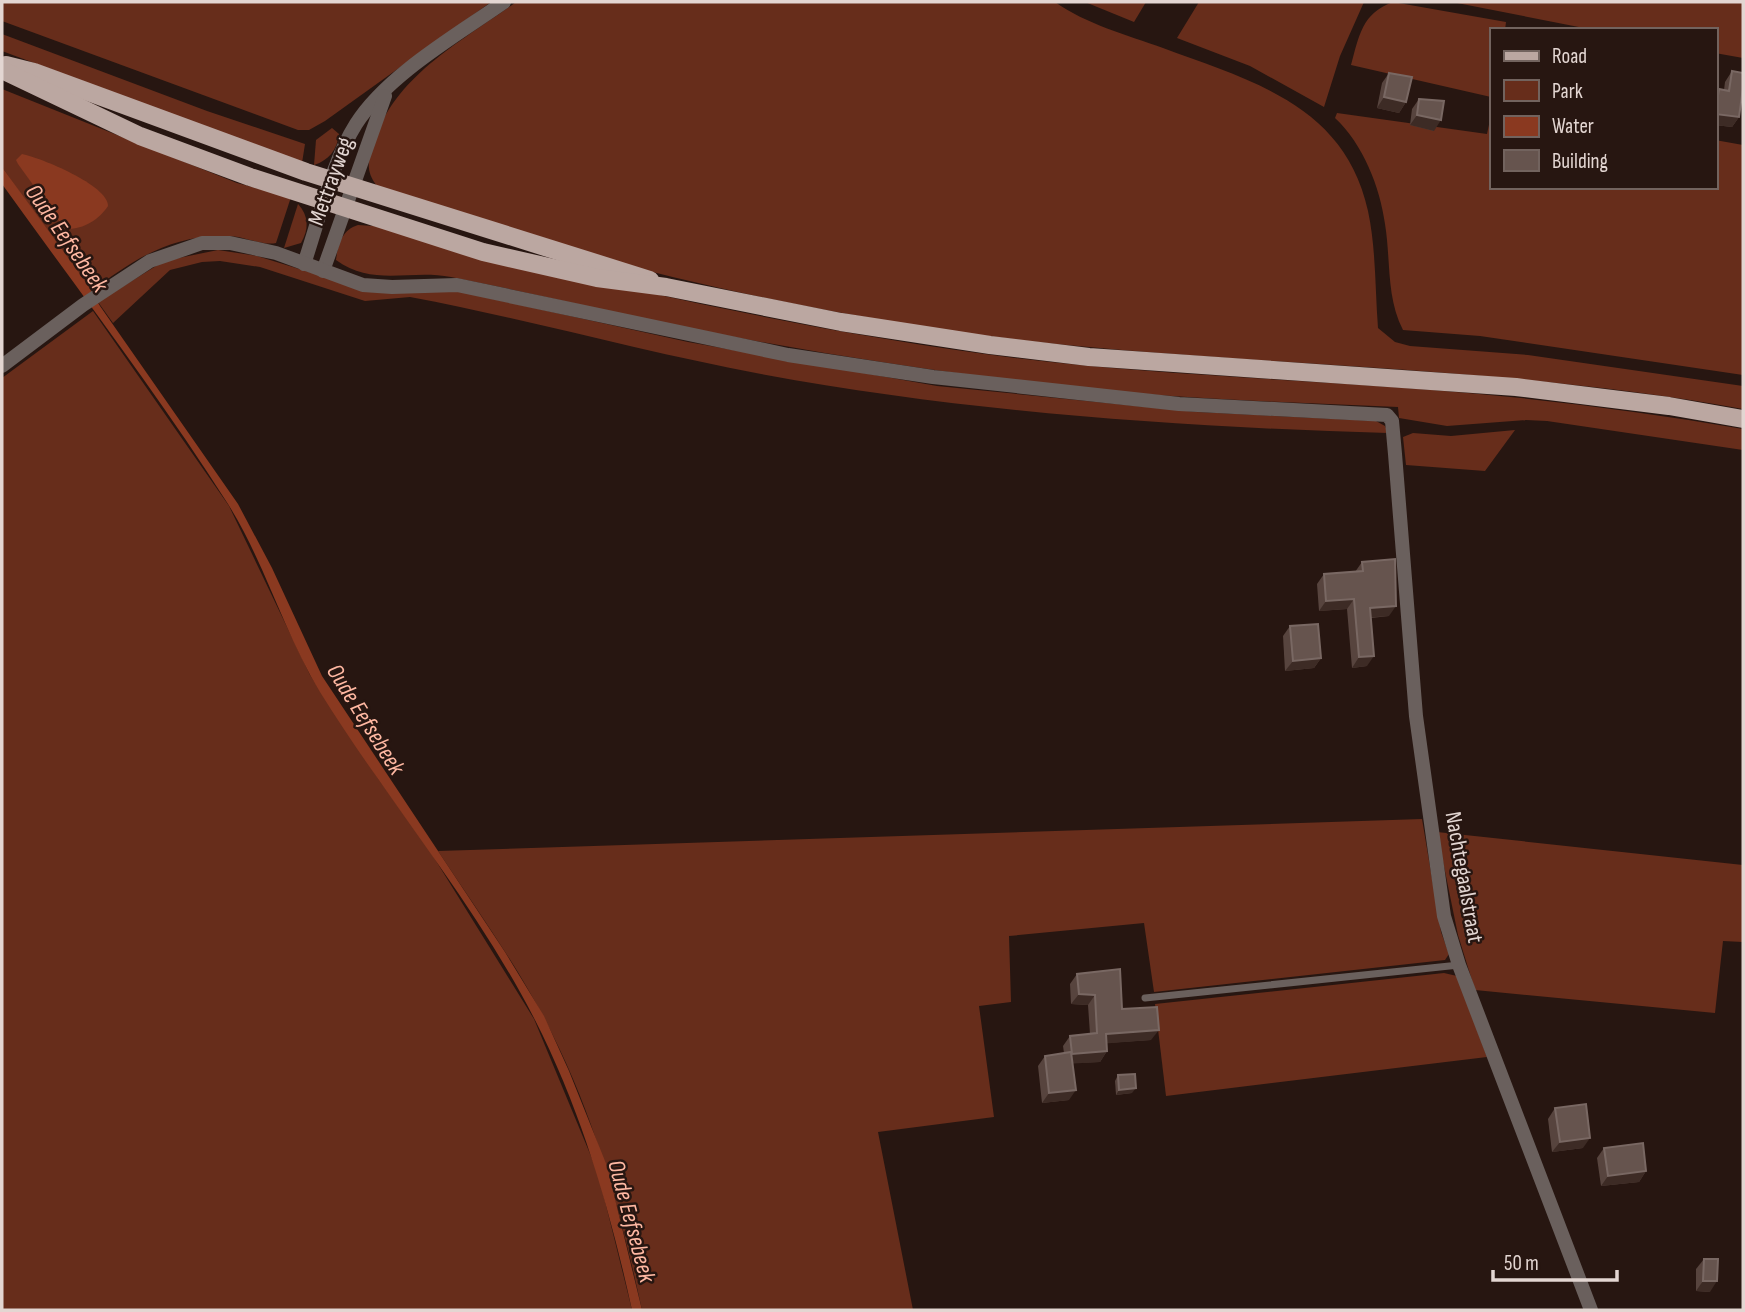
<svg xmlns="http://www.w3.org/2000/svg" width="1745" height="1312" font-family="'Sofia Sans Condensed',sans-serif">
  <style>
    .green { fill: #672d1b }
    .water { fill: #8a3920 }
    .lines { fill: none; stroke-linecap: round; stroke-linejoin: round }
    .service { stroke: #6a605d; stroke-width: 7 }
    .minor { stroke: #6a605d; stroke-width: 14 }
    .primary { stroke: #bba7a1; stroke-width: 18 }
    .wall { fill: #57443e }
    .shaded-wall { fill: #3d2b25 }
    .building { fill: #66544e; stroke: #796863; stroke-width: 2 }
    .labels { text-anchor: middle; stroke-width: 5; stroke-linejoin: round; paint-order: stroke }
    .street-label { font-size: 23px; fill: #e3d6d2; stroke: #271611 }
    .water-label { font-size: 24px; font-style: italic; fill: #ffb8a2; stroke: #271611 }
  </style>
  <rect width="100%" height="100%" fill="#271611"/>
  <g class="green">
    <polygon points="2,2 491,2 325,121 309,130 298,130 2,21"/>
    <path d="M516 2H1055C1086 24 1127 35 1163 48 1252 81 1345 105 1368 211 1376 248 1375 289 1378 328L1395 342 1410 346 1528 355 1743 386V409C1507 366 1266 367 1028 341 874 323 719 292 570 250 505 231 441 207 377 186 365 171 368 159 374 142 395 75 463 41 516 2Z"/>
    <polygon points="1085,2 1146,2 1134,22"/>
    <polygon points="1199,2 1364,2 1340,56 1324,107 1250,66 1177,38"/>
    <path d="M1393 2 1506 22 1505 30H1491V97L1351 65C1359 36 1362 13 1393 2Z"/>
    <polygon points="1452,2 1743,2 1743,58 1715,53 1715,30 1594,30"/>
    <polygon points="2,34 207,111 305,144 302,163 2,51"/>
    <path d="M2 89 237 183 291 197 276 243C263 246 243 236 228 236 172 234 134 259 90 292L2 167Z"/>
    <path d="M1337 113 1487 134 1491 115V187H1715V140L1743 145V375L1480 336 1403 330C1386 297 1391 261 1385 224 1380 187 1363 144 1335 118Z"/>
    <path d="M332 128 339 134C337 150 329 160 314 165L316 140Z"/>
    <path d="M298 204C309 216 309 229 301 243L284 248Z"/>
    <path d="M358 225 374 226C587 281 796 330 1015 358 1154 375 1293 379 1432 390 1536 398 1640 411 1743 429V450L1547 421 1526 420 1447 426 1399 418 1398 407C1270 402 1141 397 1014 381 909 367 803 351 699 330 616 314 534 293 451 277 410 269 373 287 336 260 338 244 342 230 358 225Z"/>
    <path d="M218 250 257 256 322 276 452 290 688 342 937 386 1197 412 1376 421 1385 426 1388 433C1179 427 967 412 761 374 643 352 527 319 410 297L365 301 260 267 220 261 202 262 170 270 113 323 98 302 164 261Z"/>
    <polygon points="93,311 229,506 310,675 379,780 428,848 534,1019 598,1173 632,1310 2,1310 2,378"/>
    <polygon points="1515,430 1485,471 1406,465 1403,437 1413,433 1451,436"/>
    <path d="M1422 819 1441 932 1449 954 1445 960 1154 992 1144 923 1009 936 1011 1002 979 1006 994 1117 878 1132 913 1310H642C620 1209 593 1110 544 1018 513 959 474 906 438 851Z"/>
    <polygon points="1437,832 1743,865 1743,942 1723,941 1715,1013 1475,990 1458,935"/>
    <polygon points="1444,973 1457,976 1487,1057 1166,1096 1155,1004"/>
  </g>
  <g class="water">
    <path d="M22 154C41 158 108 185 108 206 99 220 82 230 65 229L18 164 16 160Z"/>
    <path d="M2 167 85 281 100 306 238 504 272 568 322 676 505 952 544 1016 569 1071 607 1166 642 1310H632C610 1210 582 1112 535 1020 475 903 389 803 320 692 284 633 265 563 228 504 158 394 78 290 2 184Z"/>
  </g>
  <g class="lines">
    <polyline class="service" points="1145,998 1459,965"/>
    <g class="minor">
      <path d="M304 264C319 220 332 162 356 124 387 75 457 35 504 2"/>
      <polyline points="323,271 385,96"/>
      <polyline points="2,366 83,305 150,261 202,243 230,243 276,253 363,285 392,287 457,285 788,355 933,377 1179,404 1387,415 1392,421 1395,454 1416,716 1444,916 1459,965 1591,1310"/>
    </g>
    <g class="primary">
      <polyline points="6,65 34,72 306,172 650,280"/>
      <polyline points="2,70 140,136 250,177 483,252 597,278 666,287 841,322 990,345 1089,357 1516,387 1669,406 1743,419"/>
    </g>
  </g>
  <g class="wall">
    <polygon points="1732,71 1739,117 1732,127 1715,125 1715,94 1719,89 1724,90 1725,82"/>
    <polygon points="1389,73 1406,102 1399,113 1377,108 1382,83"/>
    <polygon points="1419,99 1434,131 1410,125 1412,109"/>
    <polygon points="1362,562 1389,616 1371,618 1367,666 1352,668 1347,609 1319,611 1317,584 1324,574 1355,572"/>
    <polygon points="1290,626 1321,658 1314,668 1285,671 1283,636"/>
    <polygon points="1077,974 1122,1009 1151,1040 1106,1043 1107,1051 1100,1062 1073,1063 1069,1100 1042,1103 1038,1066 1045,1056 1064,1053 1063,1046 1070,1036 1090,1034 1088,1005 1071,1004 1070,984"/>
    <polygon points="1118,1075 1132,1093 1116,1095 1115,1081"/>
    <polygon points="1555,1108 1583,1148 1552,1152 1548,1119"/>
    <polygon points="1604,1148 1646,1171 1639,1182 1601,1186 1597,1158"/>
    <polygon points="1704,1259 1710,1292 1696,1291 1696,1269"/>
  </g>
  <g class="shaded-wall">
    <polygon points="1384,97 1406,102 1399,113 1377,108"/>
    <polygon points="1715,114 1739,117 1732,127 1715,125"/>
    <polygon points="1417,115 1441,120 1434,131 1410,125"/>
    <polygon points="1354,599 1347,609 1319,611 1326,601"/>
    <polygon points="1396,606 1389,616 1363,618 1370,608"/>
    <polygon points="1374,656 1367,666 1352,668 1359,657"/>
    <polygon points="1321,658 1314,668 1285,671 1293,661"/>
    <polygon points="1079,994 1095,995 1088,1005 1071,1004"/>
    <polygon points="1159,1030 1151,1040 1099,1044 1106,1034"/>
    <polygon points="1107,1051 1100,1062 1065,1064 1072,1054"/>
    <polygon points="1136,1088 1132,1093 1116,1095 1119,1090"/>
    <polygon points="1076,1090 1069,1100 1042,1103 1049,1093"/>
    <polygon points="1590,1138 1583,1148 1552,1152 1560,1142"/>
    <polygon points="1646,1171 1639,1182 1601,1186 1608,1176"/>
    <polygon points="1703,1281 1717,1281 1710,1292 1696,1291"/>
  </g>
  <g class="building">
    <polygon points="1732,71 1743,73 1743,88 1739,117 1715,114 1719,89 1729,91"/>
    <polygon points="1389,73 1412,77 1406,102 1384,97"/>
    <polygon points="1419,99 1444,101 1441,120 1417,115"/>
    <polygon points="1395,559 1396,606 1370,608 1374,656 1359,657 1354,599 1326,601 1324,574 1363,571 1362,562"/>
    <polygon points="1318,624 1321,658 1293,661 1290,626"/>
    <polygon points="1120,969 1122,1009 1157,1007 1159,1030 1106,1034 1107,1051 1072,1054 1070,1036 1097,1033 1095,995 1079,994 1077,974"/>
    <polygon points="1071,1052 1076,1090 1049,1093 1045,1056"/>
    <polygon points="1135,1074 1136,1088 1119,1090 1118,1075"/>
    <polygon points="1586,1104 1590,1138 1560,1142 1555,1108"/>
    <polygon points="1643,1143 1646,1171 1608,1176 1604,1148"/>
    <polygon points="1704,1259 1718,1259 1717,1281 1703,1281"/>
  </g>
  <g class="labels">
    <g class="street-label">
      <text transform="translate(330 181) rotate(-70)" y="8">Mettrayweg</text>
      <text transform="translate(1465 877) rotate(80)" y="8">Nachtegaalstraat</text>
    </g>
    <g class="water-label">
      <text transform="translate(67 238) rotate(55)" y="8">Oude Eefsebeek</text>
      <text transform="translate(366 719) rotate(58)" y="8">Oude Eefsebeek</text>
      <text transform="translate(632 1221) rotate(75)" y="8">Oude Eefsebeek</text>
    </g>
  </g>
  <rect width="1745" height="1312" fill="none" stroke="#e3d6d2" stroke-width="7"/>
  <rect x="1490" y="28" width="228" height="161" fill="#271611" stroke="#72635e" stroke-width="2"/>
  <rect x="1504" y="51" width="35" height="10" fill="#bba7a1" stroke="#72635e" stroke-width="2"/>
  <text x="1552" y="63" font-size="21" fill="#e3d6d2">Road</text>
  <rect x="1504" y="80" width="35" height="21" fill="#672d1b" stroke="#72635e" stroke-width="2"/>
  <text x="1552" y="98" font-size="21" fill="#e3d6d2">Park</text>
  <rect x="1504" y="116" width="35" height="21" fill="#8a3920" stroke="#72635e" stroke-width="2"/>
  <text x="1552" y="133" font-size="21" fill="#e3d6d2">Water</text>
  <rect x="1504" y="150" width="35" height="21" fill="#66544e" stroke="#72635e" stroke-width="2"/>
  <text x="1552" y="168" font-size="21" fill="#e3d6d2">Building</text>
  <path d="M1493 1270v10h124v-10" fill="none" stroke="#e3d6d2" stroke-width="3.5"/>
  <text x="1504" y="1270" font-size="21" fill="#e3d6d2" stroke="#271611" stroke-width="5" paint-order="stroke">50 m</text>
</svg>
